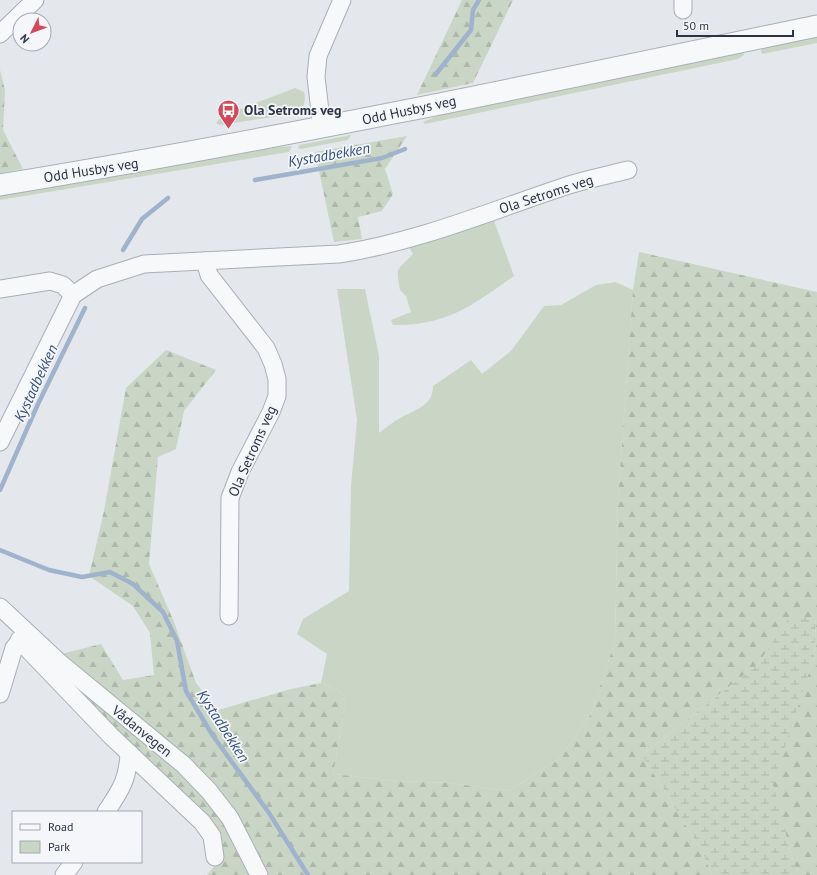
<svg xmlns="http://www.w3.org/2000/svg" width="817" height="875" font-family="'PT Sans',sans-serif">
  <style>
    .green { fill: #c9d6c5 }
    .forest { fill: url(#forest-firs) }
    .wetland { fill: url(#wetland-marsh) }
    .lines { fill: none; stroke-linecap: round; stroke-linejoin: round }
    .stream { stroke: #9fb4cc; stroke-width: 4.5 }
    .minor-casing { stroke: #a9aeb7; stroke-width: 19 }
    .tertiary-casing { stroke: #a9aeb7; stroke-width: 23 }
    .minor { stroke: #f7f8fa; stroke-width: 17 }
    .tertiary { stroke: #f7f8fa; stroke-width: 21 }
    .labels { text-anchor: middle; stroke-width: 3.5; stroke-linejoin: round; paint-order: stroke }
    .poi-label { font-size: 14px; font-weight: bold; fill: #2b3445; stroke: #f4f6f9; text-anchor: start }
    .street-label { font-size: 14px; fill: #2b3445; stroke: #f4f6f9 }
    .water-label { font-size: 15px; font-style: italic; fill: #34527a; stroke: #f4f6f9 }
  </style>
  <defs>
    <pattern id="forest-firs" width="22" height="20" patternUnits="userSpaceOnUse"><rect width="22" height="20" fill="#c9d6c5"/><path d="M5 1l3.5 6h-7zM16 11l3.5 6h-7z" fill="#adb8ab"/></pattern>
    <pattern id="wetland-marsh" width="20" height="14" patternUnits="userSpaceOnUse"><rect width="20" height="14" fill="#c9d6c5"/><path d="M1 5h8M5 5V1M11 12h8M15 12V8" fill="none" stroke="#adb8ab"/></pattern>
  </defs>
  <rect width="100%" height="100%" fill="#e4e7ec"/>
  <g class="green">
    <polygon points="817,37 817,43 762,54 761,52 761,50 768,47"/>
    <polygon points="743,52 744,55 738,59 425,124 423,122 442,114"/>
    <path d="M295 88 304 92C306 99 304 108 299 113L220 125 216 123 222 116Z"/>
    <polygon points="351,135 348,140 301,149 298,148 299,145"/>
    <polygon points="292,146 289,152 0,200 0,194 251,149"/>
    <path d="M493 218 514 276C473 305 447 326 393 325L391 320 411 312 406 296 400 290C395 264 398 271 413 254L409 247Z"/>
    <path d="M616 282 633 290 618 500 615 641 591 714 560 758 509 791 450 783 399 781 333 774 346 702 341 692 321 683 327 654 297 634 303 619 349 591 351 486 357 420 337 289H365L379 356V433C387 427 394 421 402 417 417 409 433 405 433 386L471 360 482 374 511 351 544 306 561 305 596 285Z"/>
  </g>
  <g class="forest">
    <polygon points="462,0 513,0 473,83 417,95"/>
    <polygon points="0,70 5,90 3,130 23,169 0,173"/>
    <polygon points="407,136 385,169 393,194 382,211 358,217 362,239 334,242 315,152"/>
    <polygon points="639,252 817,292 817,875 803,875 794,865 772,784 814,657 816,619 790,617 758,664 642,755 703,853 712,875 207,875 216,864 212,827 45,663 61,654 101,644 123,680 154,675 150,633 133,606 89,576 104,511 126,388 166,350 216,370 184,411 176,449 158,457 149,564 174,622 196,683 218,710 291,689 321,683 341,692 346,702 333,774 399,781 450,783 509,791 560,758 591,714 615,641 618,500 633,290"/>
  </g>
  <polygon class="wetland" points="790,616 816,618 814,657 773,784 794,865 803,875 712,875 703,853 642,755 758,664"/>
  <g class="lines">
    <g class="stream">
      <polyline points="436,74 471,30 473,10 479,0"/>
      <polyline points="255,180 382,158 405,149"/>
      <polyline points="123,250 142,219 168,198"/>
      <polyline points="0,490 38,404 85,308"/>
      <polyline points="0,550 49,570 82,577 110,572 133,584 163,612 177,641 186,691 213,736 269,813 308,875"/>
    </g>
    <defs>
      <g id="minor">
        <polyline points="683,10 683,0"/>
        <polyline points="0,34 35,0"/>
        <polyline points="322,128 316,77 318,56 342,0"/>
        <polyline points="205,261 209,275 266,348 273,364 277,379 277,396 271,412 240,472 230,498 229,616"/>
        <polyline points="0,289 50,281 63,285 73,295"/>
        <path d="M0 442 73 295 97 279 144 264 339 254C418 242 493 210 569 185 588 179 608 175 628 170"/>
        <polyline points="0,607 59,662 184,765 209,791 230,818 259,875"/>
        <polyline points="19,640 111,736 202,822 212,836 215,857"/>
        <polyline points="0,694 14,648 26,633"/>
        <path d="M106 812C120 791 128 780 129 753"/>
        <polyline points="64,875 74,862"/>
      </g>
      <path id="tertiary" d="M0 185C274 140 545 83 817 26"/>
    </defs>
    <use href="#minor" class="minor-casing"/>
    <use href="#tertiary" class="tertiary-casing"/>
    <use href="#minor" class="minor"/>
    <use href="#tertiary" class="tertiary"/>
  </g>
  <defs>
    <symbol id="bus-pin" viewBox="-11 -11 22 30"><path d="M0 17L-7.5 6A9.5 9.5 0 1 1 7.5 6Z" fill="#d1495b" stroke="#f4f6f9"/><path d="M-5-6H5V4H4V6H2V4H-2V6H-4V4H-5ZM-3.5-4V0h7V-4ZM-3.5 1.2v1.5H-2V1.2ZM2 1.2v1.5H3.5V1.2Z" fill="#fff"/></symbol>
  </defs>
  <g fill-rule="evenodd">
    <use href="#bus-pin" x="216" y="98" width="25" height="34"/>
  </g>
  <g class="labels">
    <g class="poi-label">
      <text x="244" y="115">Ola Setroms veg</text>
    </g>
    <g class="street-label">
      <text transform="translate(409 110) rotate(-12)" y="5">Odd Husbys veg</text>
      <text transform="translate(91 170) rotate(-9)" y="5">Odd Husbys veg</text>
      <text transform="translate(546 194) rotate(-18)" y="5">Ola Setroms veg</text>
      <text transform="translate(252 451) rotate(-66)" y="5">Ola Setroms veg</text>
      <text transform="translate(142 731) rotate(39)" y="5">Vådanvegen</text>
    </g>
    <g class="water-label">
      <text transform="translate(329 155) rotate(-10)" y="5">Kystadbekken</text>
      <text transform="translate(36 383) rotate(-65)" y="5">Kystadbekken</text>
      <text transform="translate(223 726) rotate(57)" y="5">Kystadbekken</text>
    </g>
  </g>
  <rect x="12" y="811" width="130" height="52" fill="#f4f6f9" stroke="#a4a8b1"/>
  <rect x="20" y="824" width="20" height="6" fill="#f7f8fa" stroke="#a4a8b1"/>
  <text x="48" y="831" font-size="12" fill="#2b3445">Road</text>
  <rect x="20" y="841" width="20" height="12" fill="#c9d6c5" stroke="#a4a8b1"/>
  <text x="48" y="851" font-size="12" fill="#2b3445">Park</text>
  <g transform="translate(32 32) rotate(228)"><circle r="19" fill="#f4f6f9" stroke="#a4a8b1"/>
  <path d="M0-3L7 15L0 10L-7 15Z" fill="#d1495b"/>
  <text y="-6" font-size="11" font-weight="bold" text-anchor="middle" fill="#2b3445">N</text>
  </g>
  <path d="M677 30v6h116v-6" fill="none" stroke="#2b3445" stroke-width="2"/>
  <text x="683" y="30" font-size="12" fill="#2b3445" stroke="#f4f6f9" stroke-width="3" paint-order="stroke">50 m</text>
</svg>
